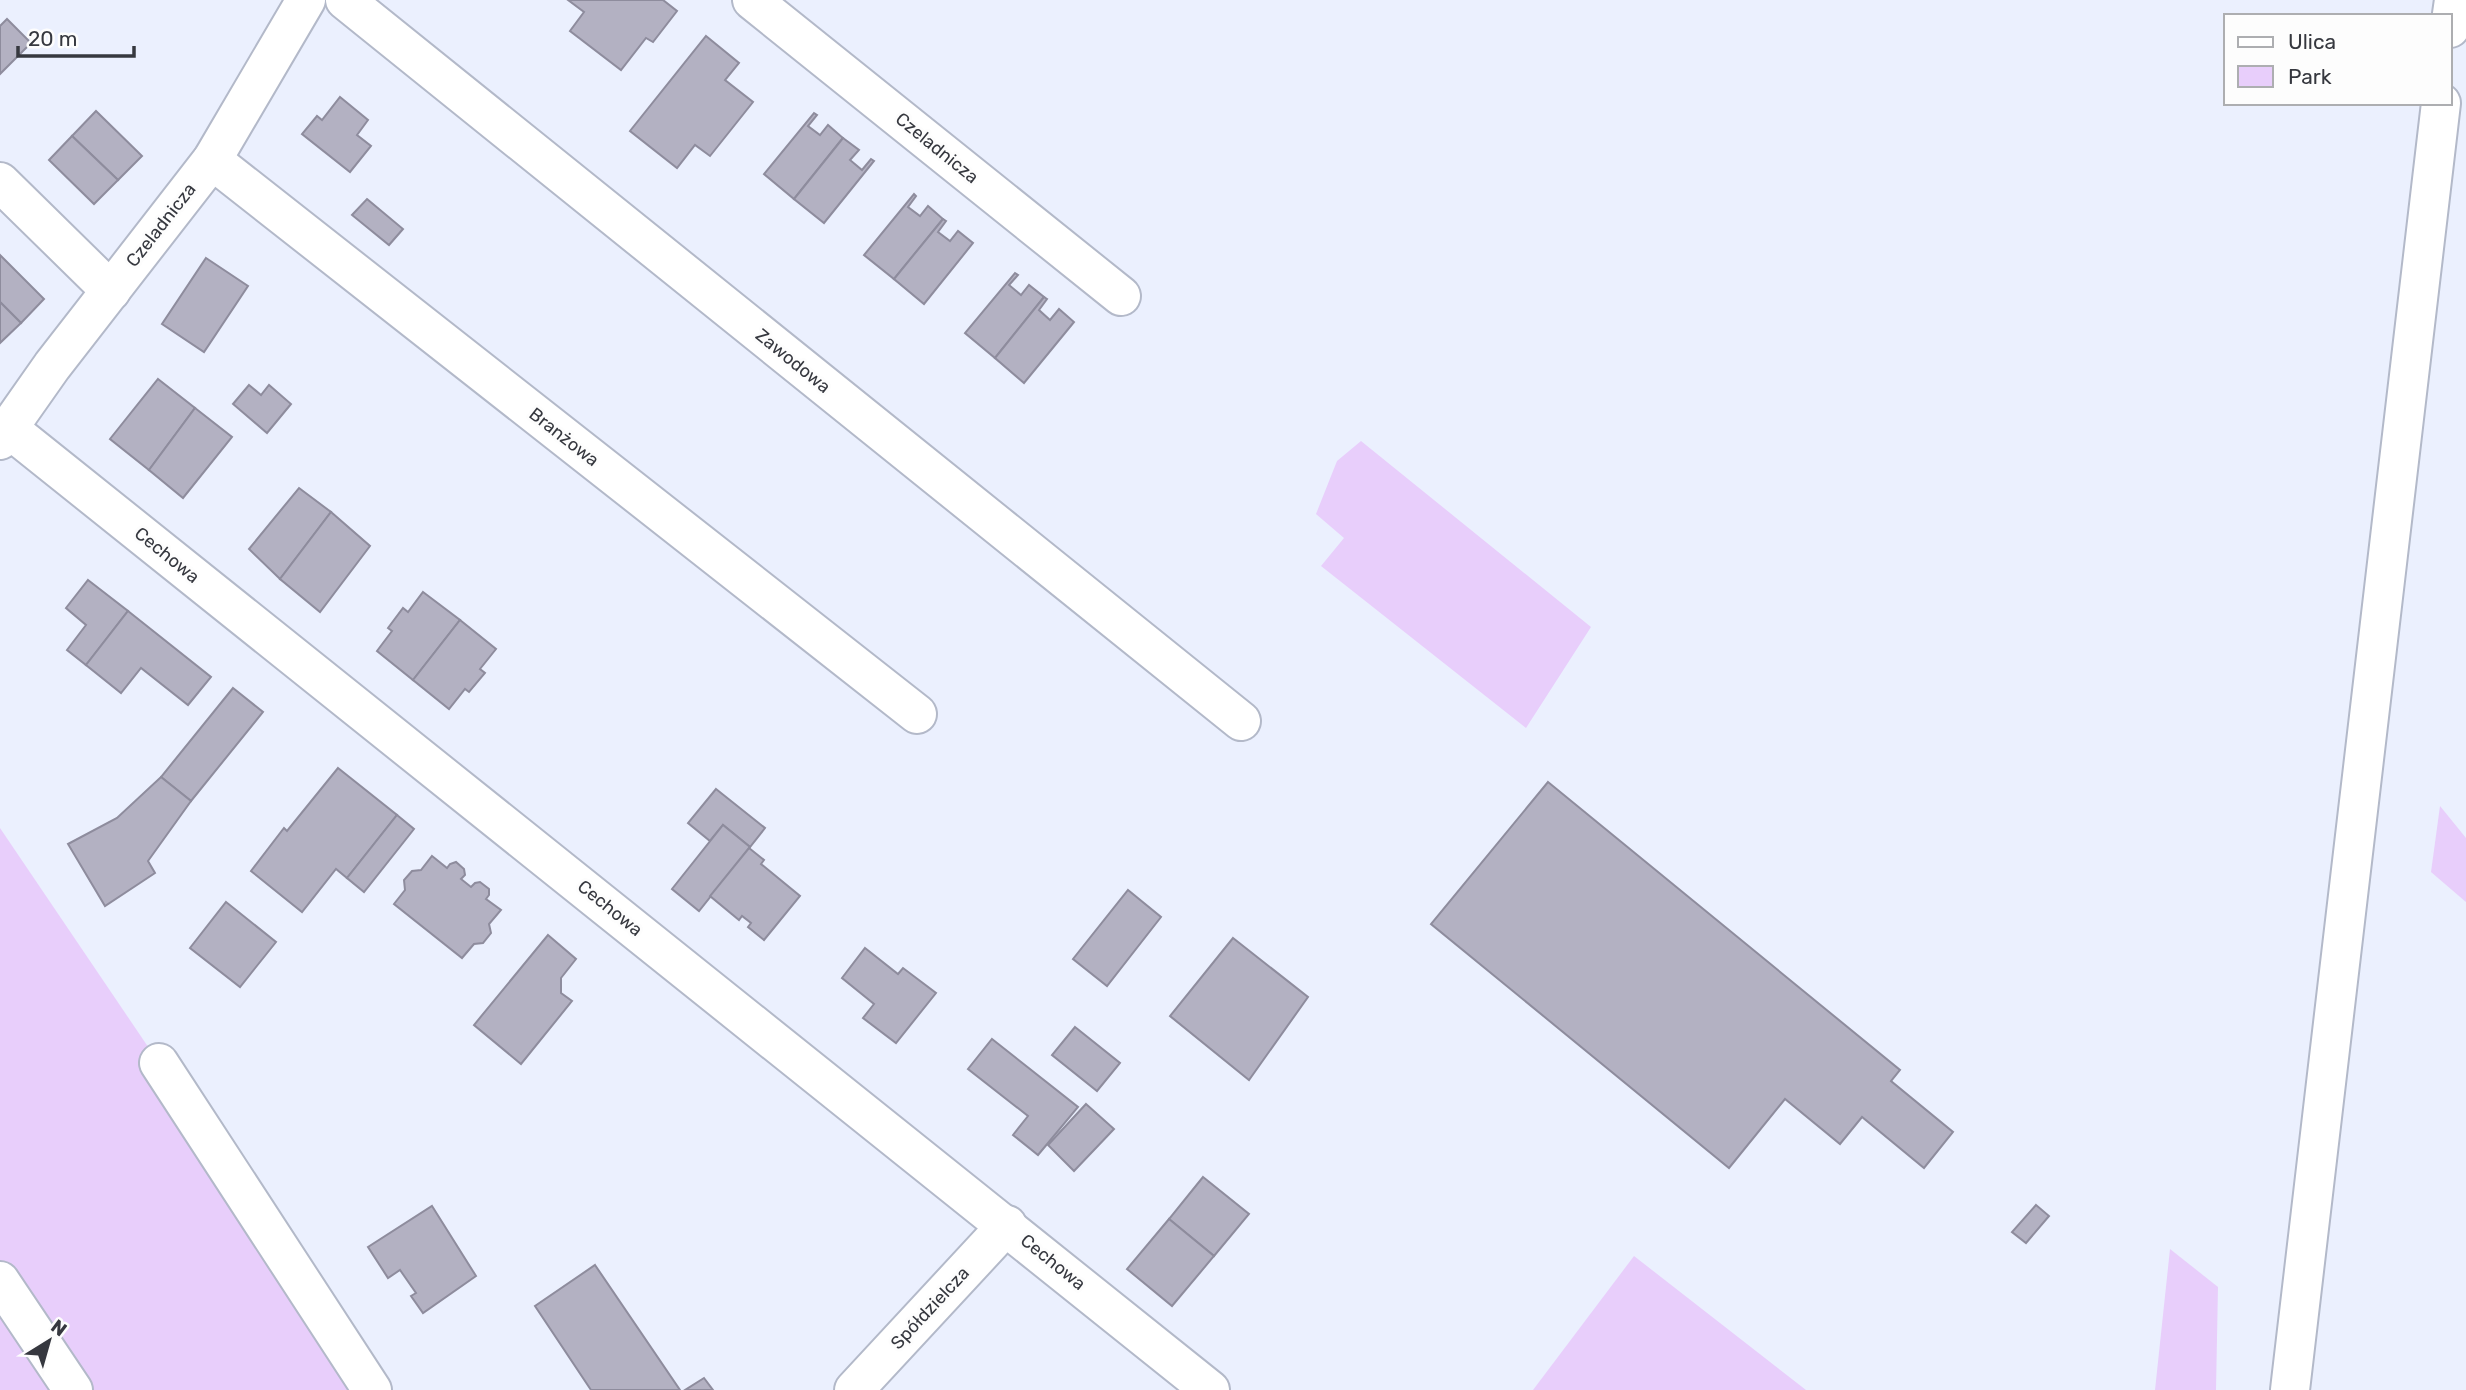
<svg xmlns="http://www.w3.org/2000/svg" width="2466" height="1390" font-family="Rubik,sans-serif">
  <style>
    .green { fill: #e8cefb }
    .building { fill: #b3b1c2; stroke: #8e8c9d; stroke-width: 2 }
    .lines { fill: none; stroke-linecap: round; stroke-linejoin: round }
    .minor-casing { stroke: #b3b9c9; stroke-width: 42 }
    .major-casing { stroke: #b3b9c9; stroke-width: 42 }
    .minor { stroke: #fff; stroke-width: 38 }
    .major { stroke: #fff; stroke-width: 38 }
    .labels { text-anchor: middle; stroke-width: 6; stroke-linejoin: round; paint-order: stroke }
    .street-label { font-size: 18px; fill: #36383f; stroke: #fdfdfd }
  </style>
  <rect width="100%" height="100%" fill="#ebf0fe"/>
  <g class="green">
    <polygon points="1361,441 1591,627 1526,728 1321,566 1344,538 1316,514 1337,461"/>
    <polygon points="2440,806 2466,838 2466,902 2431,872"/>
    <polygon points="0,828 159,1063 372,1390 0,1390"/>
    <polygon points="2170,1249 2218,1287 2216,1390 2155,1390"/>
    <polygon points="1634,1256 1806,1390 1533,1390"/>
  </g>
  <g class="building">
    <polygon points="568,0 663,0 677,11 653,42 646,38 621,70 570,31 584,12"/>
    <polygon points="7,19 31,43 0,74 0,26"/>
    <polygon points="706,36 739,63 725,80 753,102 710,156 695,145 677,168 630,131"/>
    <polygon points="340,97 368,120 357,135 371,146 350,172 302,134 317,116 322,120"/>
    <polygon points="96,111 142,156 118,180 72,136"/>
    <polygon points="814,113 817,115 808,126 820,135 828,125 843,138 794,199 764,174"/>
    <polygon points="72,136 118,180 94,204 49,160"/>
    <polygon points="843,138 859,150 850,160 862,170 871,159 874,161 824,223 794,199"/>
    <polygon points="914,194 916,196 908,207 920,216 928,206 943,219 894,279 864,255"/>
    <polygon points="367,199 403,229 389,245 352,215"/>
    <polygon points="943,219 946,221 938,232 950,241 958,231 973,243 924,304 894,279"/>
    <polygon points="0,255 44,299 21,323 0,302"/>
    <polygon points="206,258 248,286 204,352 162,324"/>
    <polygon points="1015,273 1018,275 1009,285 1021,295 1029,285 1044,297 995,358 965,333"/>
    <polygon points="1044,297 1047,299 1039,310 1050,320 1059,309 1074,322 1024,383 995,358"/>
    <polygon points="0,302 21,323 0,343"/>
    <polygon points="158,379 195,408 149,470 110,439"/>
    <polygon points="249,385 261,395 269,385 291,404 267,433 233,404"/>
    <polygon points="195,408 232,437 183,498 149,470"/>
    <polygon points="299,488 331,512 280,579 249,549"/>
    <polygon points="331,512 370,546 320,612 280,579"/>
    <polygon points="88,580 128,611 86,665 67,650 86,625 66,608"/>
    <polygon points="423,592 460,620 413,680 377,651 392,631 388,628 403,608 408,612"/>
    <polygon points="128,611 211,677 188,705 141,668 121,693 86,665"/>
    <polygon points="460,620 496,649 480,669 485,673 469,692 465,689 449,709 413,680"/>
    <polygon points="233,688 263,712 191,801 161,777"/>
    <polygon points="338,768 397,815 347,878 336,869 302,912 251,871 284,828 287,831"/>
    <polygon points="161,777 191,801 148,861 155,873 105,906 68,844 117,818"/>
    <polygon points="1548,782 1900,1070 1891,1081 1953,1132 1924,1168 1862,1117 1840,1144 1785,1099 1729,1168 1431,924"/>
    <polygon points="716,789 765,828 750,847 723,825 710,841 688,823"/>
    <polygon points="397,815 414,829 364,892 347,878"/>
    <polygon points="723,825 750,847 699,911 672,889"/>
    <polygon points="749,848 764,860 761,864 800,896 764,940 748,927 751,923 742,916 739,920 710,896"/>
    <polygon points="432,856 447,868 450,864 456,862 464,869 465,875 461,879 471,887 475,883 480,882 489,889 489,895 486,899 501,910 489,924 491,933 483,943 474,944 462,958 394,904 405,890 404,880 412,871 421,870"/>
    <polygon points="1128,890 1161,917 1107,986 1073,959"/>
    <polygon points="226,902 276,942 240,987 190,948"/>
    <polygon points="548,935 576,959 561,978 561,993 572,1001 521,1064 474,1025"/>
    <polygon points="1233,938 1308,997 1249,1080 1170,1016"/>
    <polygon points="865,948 898,974 903,968 936,993 896,1043 863,1018 874,1004 842,978"/>
    <polygon points="1075,1027 1120,1063 1097,1091 1052,1055"/>
    <polygon points="992,1039 1078,1107 1038,1155 1013,1135 1028,1116 968,1069"/>
    <polygon points="1086,1104 1114,1129 1074,1171 1048,1145"/>
    <polygon points="1203,1177 1249,1214 1214,1256 1169,1219"/>
    <polygon points="2036,1205 2049,1216 2026,1243 2012,1232"/>
    <polygon points="432,1206 476,1276 423,1313 411,1296 416,1293 400,1270 388,1278 368,1247"/>
    <polygon points="1169,1219 1214,1256 1172,1306 1127,1269"/>
    <polygon points="595,1265 680,1390 591,1390 535,1306"/>
    <polygon points="704,1378 713,1390 685,1390"/>
  </g>
  <g class="lines">
    <defs>
      <g id="minor">
        <polyline points="345,0 1241,721"/>
        <polyline points="752,0 1121,296"/>
        <polyline points="212,160 917,714"/>
        <polyline points="0,182 111,291"/>
        <polyline points="8,428 1210,1390"/>
        <polyline points="0,440 52,366 212,160 306,0"/>
        <polyline points="159,1063 372,1390"/>
        <polyline points="0,1281 73,1390"/>
        <polyline points="854,1390 1007,1225"/>
      </g>
      <g id="major">
        <polyline points="2450,28 2454,0"/>
        <polyline points="2290,1390 2441,103"/>
      </g>
    </defs>
    <use href="#minor" class="minor-casing"/>
    <use href="#major" class="major-casing"/>
    <use href="#minor" class="minor"/>
    <use href="#major" class="major"/>
  </g>
  <g class="labels">
    <g class="street-label">
      <text transform="translate(937 148) rotate(39)" y="6">Czeladnicza</text>
      <text transform="translate(161 225) rotate(-52)" y="6">Czeladnicza</text>
      <text transform="translate(793 361) rotate(39)" y="6">Zawodowa</text>
      <text transform="translate(564 437) rotate(38)" y="6">Branżowa</text>
      <text transform="translate(167 555) rotate(39)" y="6">Cechowa</text>
      <text transform="translate(610 908) rotate(39)" y="6">Cechowa</text>
      <text transform="translate(1053 1262) rotate(39)" y="6">Cechowa</text>
      <text transform="translate(930 1308) rotate(-47)" y="6">Spółdzielcza</text>
    </g>
  </g>
  <rect x="2224" y="14" width="228" height="91" fill="#fdfdfd" stroke="#adaeb1" stroke-width="2"/>
  <rect x="2238" y="37" width="35" height="10" fill="#ffffff" stroke="#adaeb1" stroke-width="2"/>
  <text x="2288" y="49" font-size="21" fill="#36383f">Ulica</text>
  <rect x="2238" y="66" width="35" height="21" fill="#e8cefb" stroke="#adaeb1" stroke-width="2"/>
  <text x="2288" y="84" font-size="21" fill="#36383f">Park</text>
  <g transform="translate(49 1341) rotate(37)" stroke="#fdfdfd" stroke-width="5" paint-order="stroke">
  <path d="M0-5L12 26L0 18L-12 26Z" fill="#36383f"/>
  <text y="-10" font-size="19" font-weight="bold" text-anchor="middle" fill="#36383f">N</text>
  </g>
  <path d="M18 46v10h116v-10" fill="none" stroke="#36383f" stroke-width="3.5"/>
  <text x="28" y="46" font-size="21" fill="#36383f" stroke="#fdfdfd" stroke-width="5" paint-order="stroke">20 m</text>
</svg>
